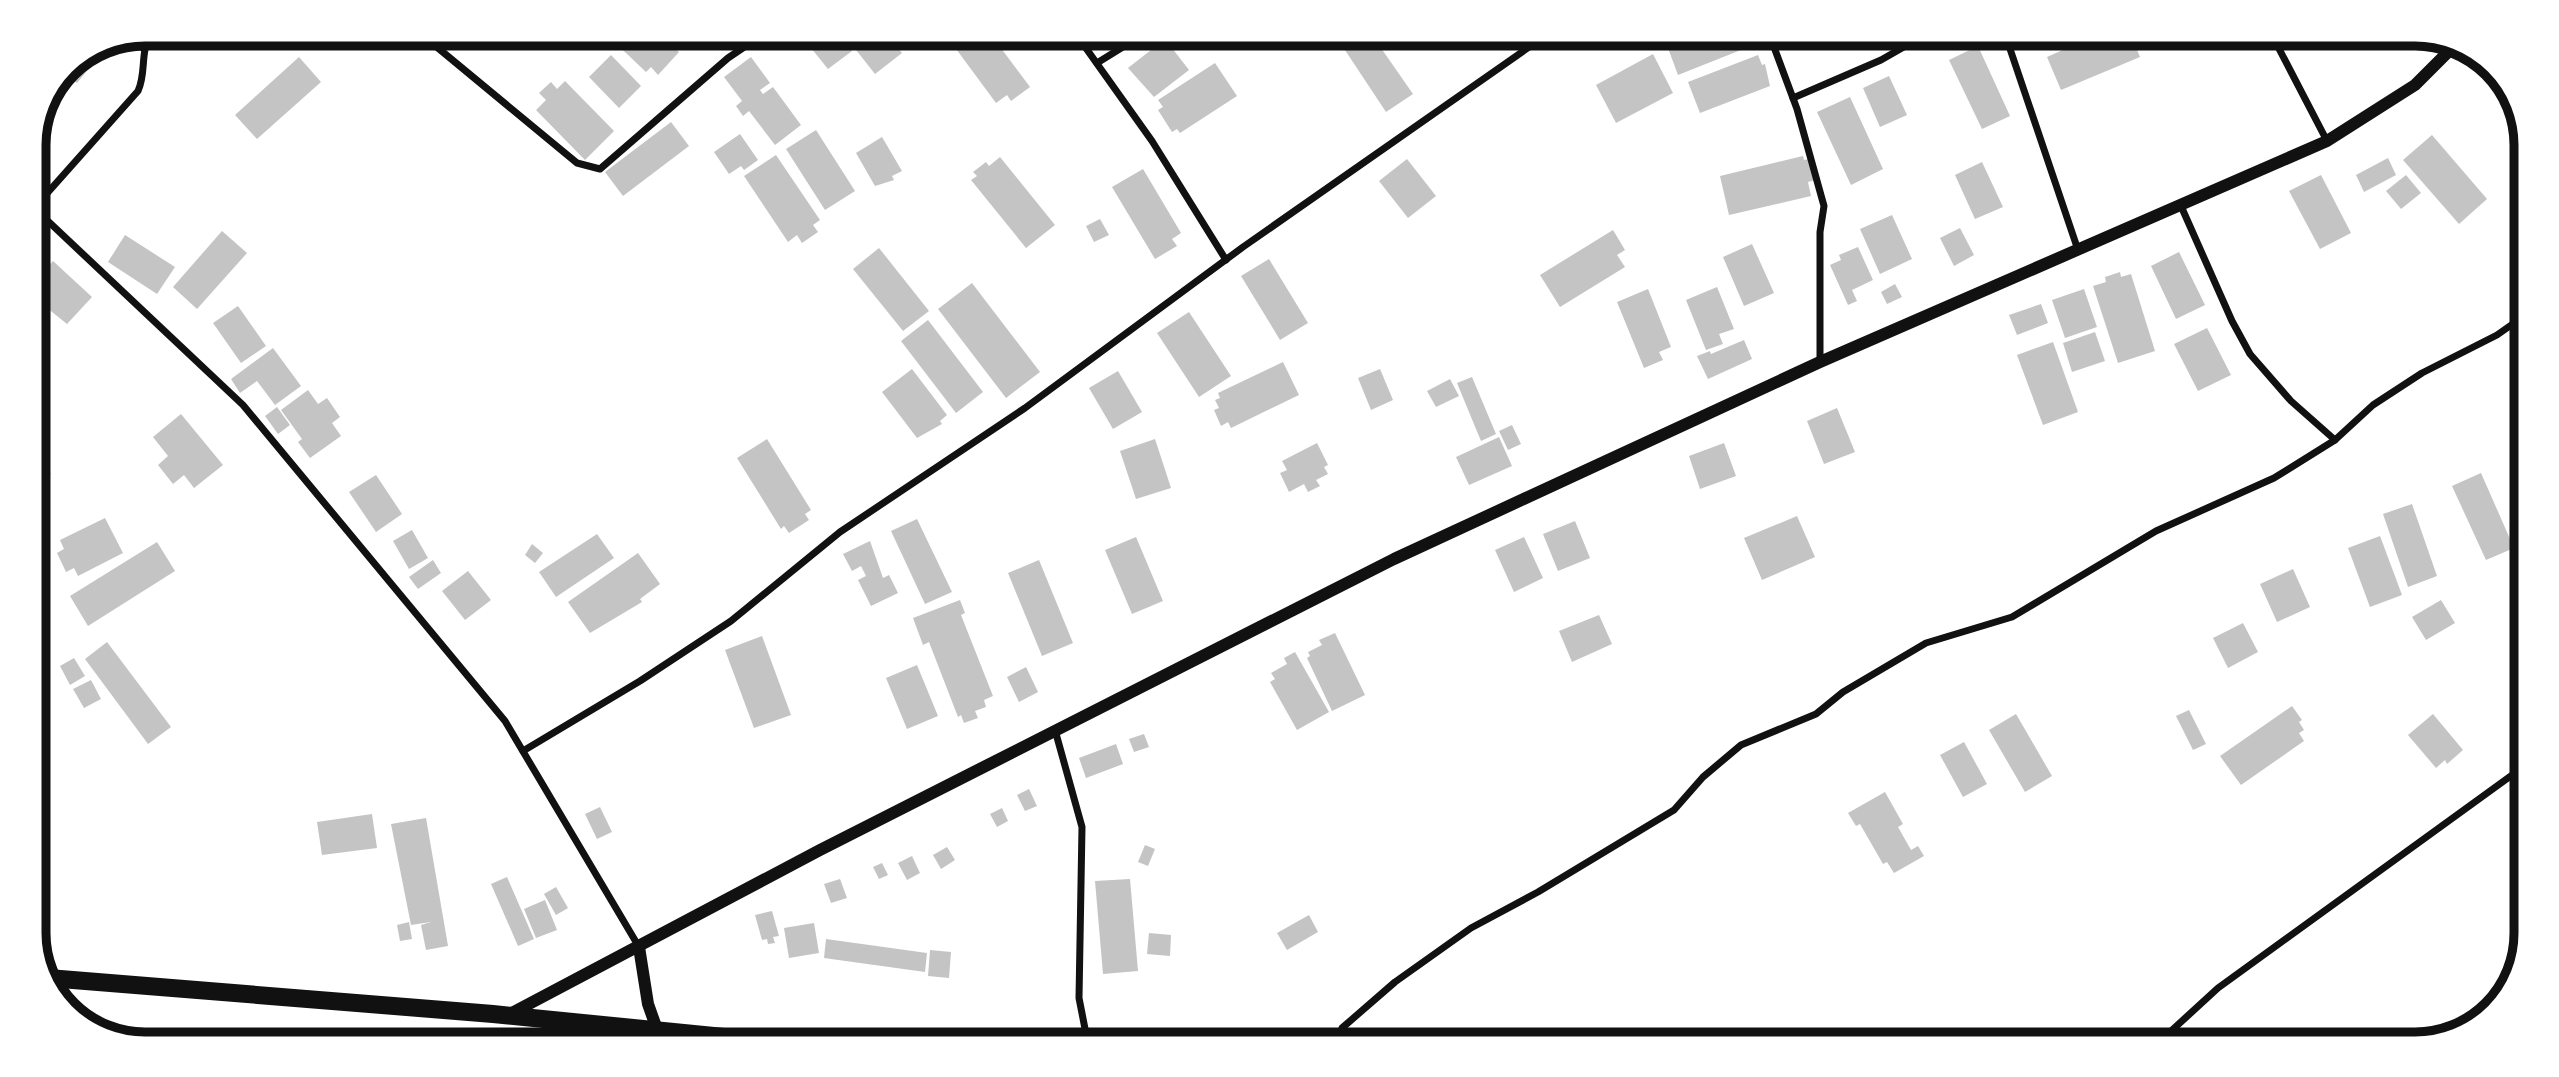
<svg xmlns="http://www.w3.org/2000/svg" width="2559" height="1077" font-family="Arial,sans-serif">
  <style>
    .building { fill: #c4c4c4 }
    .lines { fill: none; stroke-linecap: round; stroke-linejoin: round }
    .minor { stroke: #111; stroke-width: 7 }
    .tertiary { stroke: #111; stroke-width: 12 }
    .trunk { stroke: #111; stroke-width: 18 }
    .rim { fill: none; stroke: #111; stroke-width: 9 }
  </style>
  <rect width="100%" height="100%" fill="#fff"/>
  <g class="building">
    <polygon points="454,34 478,34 469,46"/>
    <polygon points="607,35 661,35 679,52 658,75 651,67 646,72"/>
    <polygon points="806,36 840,36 852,51 828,69 803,38"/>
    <polygon points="845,36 888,36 902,53 875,74"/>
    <polygon points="950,36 992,36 1030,87 1011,101 1007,95 996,103 948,38"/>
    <polygon points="1344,38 1374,38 1413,94 1386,112 1339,41"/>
    <polygon points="1165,39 1189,70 1154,97 1128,68"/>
    <polygon points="1668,39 1755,39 1756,44 1678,75 1665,40"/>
    <polygon points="1846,39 1879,39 1879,40 1849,49"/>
    <polygon points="2085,40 2133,40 2140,57 2061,90 2047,57"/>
    <polygon points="1978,46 2010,116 1982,129 1949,60"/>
    <polygon points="104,50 77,83 67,75 57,85 66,65"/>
    <polygon points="1653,54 1673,93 1616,123 1596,85"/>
    <polygon points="611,55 641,86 619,108 589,77"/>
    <polygon points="1758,55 1762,65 1765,64 1770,86 1700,113 1688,82"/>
    <polygon points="299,57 321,82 257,139 235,115"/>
    <polygon points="751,57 770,83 760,90 763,94 773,87 801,125 775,145 749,111 743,116 736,106 742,101 724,77"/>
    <polygon points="1215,63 1237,96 1180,133 1177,129 1172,132 1158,110 1163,107 1158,100"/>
    <polygon points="1889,76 1907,115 1880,127 1863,88"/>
    <polygon points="565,81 614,131 585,160 536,110 546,100 539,93 551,82 557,89"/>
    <polygon points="1850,97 1883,169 1851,185 1817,112"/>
    <polygon points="2517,111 2526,137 2525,141 2521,140 2507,118"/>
    <polygon points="671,122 689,146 623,196 605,172"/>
    <polygon points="816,130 855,191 825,210 786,149"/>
    <polygon points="740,134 758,160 744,170 741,166 729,174 714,152"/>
    <polygon points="2432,135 2487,199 2459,224 2403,160"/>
    <polygon points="882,137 902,171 892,176 894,180 875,186 856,153"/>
    <polygon points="776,155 820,220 813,225 818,232 802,243 797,235 788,242 744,176"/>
    <polygon points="1803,156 1804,160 1809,159 1815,180 1808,182 1811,196 1729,215 1720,176"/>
    <polygon points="1000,157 1055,225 1026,248 971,180 977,176 973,172 986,162 989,166"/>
    <polygon points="2388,158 2396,175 2364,192 2356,175"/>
    <polygon points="1407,159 1436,196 1408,218 1379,181"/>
    <polygon points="1982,162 2003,207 1975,219 1955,175"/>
    <polygon points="1143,169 1181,233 1172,239 1177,246 1155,259 1112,187"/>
    <polygon points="2321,175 2351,233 2320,249 2289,191"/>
    <polygon points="2406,175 2421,193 2401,209 2386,191"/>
    <polygon points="1892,215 1912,259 1880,274 1860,229"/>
    <polygon points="1100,219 1109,235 1094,242 1086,226"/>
    <polygon points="1960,228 1974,255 1954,266 1940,238"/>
    <polygon points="1613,230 1625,250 1617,255 1625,267 1560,307 1540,275"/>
    <polygon points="222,231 247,253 197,309 173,287"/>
    <polygon points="125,235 175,267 157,294 108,262"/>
    <polygon points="1752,244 1774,293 1744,306 1723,257"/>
    <polygon points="1858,247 1873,280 1852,290 1857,301 1848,305 1830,265 1841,260 1839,255"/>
    <polygon points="879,248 929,311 903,331 853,269"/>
    <polygon points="2179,252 2205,305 2176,319 2151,266"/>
    <polygon points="1269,259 1308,323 1280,340 1241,276"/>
    <polygon points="53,261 92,297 67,324 41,303 43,301 33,292 33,282"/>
    <polygon points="2120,272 2121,277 2131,274 2155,351 2118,363 2093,286 2106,282 2105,277"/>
    <polygon points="972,283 1040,372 1006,398 938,309"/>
    <polygon points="1895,284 1902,297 1887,304 1881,292"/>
    <polygon points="1717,287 1734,329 1719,334 1723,344 1706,350 1686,300"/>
    <polygon points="1648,289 1671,347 1659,352 1663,360 1644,368 1617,302"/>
    <polygon points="2084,289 2097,327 2065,338 2052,300"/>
    <polygon points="2041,304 2048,323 2017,335 2009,315"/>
    <polygon points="238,306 266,346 241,363 213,323"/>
    <polygon points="1189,312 1231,376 1199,397 1157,333"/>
    <polygon points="928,320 983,392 956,413 901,341"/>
    <polygon points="2207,328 2231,375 2198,391 2174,344"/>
    <polygon points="2095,332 2105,361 2072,372 2063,343"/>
    <polygon points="1744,340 1752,359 1708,379 1697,356 1710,351 1711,354"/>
    <polygon points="2053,342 2078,412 2043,425 2017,355"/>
    <polygon points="273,348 301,386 275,405 257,381 240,393 231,379"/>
    <polygon points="1283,362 1299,395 1231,428 1228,422 1221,426 1214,410 1219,408 1215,400 1220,398 1218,393"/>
    <polygon points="912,369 947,415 940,421 942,424 917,438 882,392"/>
    <polygon points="1380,369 1393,400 1371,410 1358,378"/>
    <polygon points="1118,371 1142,412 1113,429 1089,388"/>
    <polygon points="1472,377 1496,434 1481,441 1457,383"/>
    <polygon points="1450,379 1459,396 1436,407 1427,391"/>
    <polygon points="308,390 318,404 327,398 340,417 332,423 341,436 310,458 298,442 302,439 281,410"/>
    <polygon points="277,407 290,425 278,434 265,416"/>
    <polygon points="1837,408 1855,452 1824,464 1807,421"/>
    <polygon points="181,414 223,465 194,488 184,475 173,484 158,465 168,456 153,437"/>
    <polygon points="1512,425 1521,444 1508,450 1499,431"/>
    <polygon points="1499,437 1512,466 1469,485 1456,457"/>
    <polygon points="767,439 811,510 805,514 809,520 789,533 784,526 781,529 737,458"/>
    <polygon points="1155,439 1171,488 1136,499 1120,451"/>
    <polygon points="1317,443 1328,465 1324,467 1328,474 1316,480 1320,486 1308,492 1304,484 1289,492 1280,473 1287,470 1282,461"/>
    <polygon points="1724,443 1736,476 1700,489 1689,456"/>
    <polygon points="33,449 51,474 33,487"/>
    <polygon points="2481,473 2514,548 2486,560 2452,486"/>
    <polygon points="376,475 402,514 376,532 349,492"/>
    <polygon points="2412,504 2437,576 2408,587 2383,514"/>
    <polygon points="1797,516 1815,557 1762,580 1744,538"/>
    <polygon points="105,518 123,553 78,576 74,568 66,572 57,553 64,549 60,540"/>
    <polygon points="917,519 952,592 925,604 891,531"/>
    <polygon points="1575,521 1590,558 1558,571 1543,534"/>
    <polygon points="412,530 428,558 409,569 393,541"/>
    <polygon points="597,534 614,558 556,597 539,572"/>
    <polygon points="2380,536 2402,595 2370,607 2348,548"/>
    <polygon points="1136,537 1163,601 1132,614 1105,550"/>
    <polygon points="1524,537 1543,578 1514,592 1495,550"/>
    <polygon points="870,541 883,578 889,575 898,593 871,606 858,580 866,576 861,566 852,571 843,554"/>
    <polygon points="157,542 175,571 88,626 70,596"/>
    <polygon points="532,544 543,553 535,563 525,555"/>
    <polygon points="638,553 660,584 640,599 642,602 590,633 568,602"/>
    <polygon points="433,560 441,573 418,589 409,577"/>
    <polygon points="1039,560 1073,643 1042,656 1008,573"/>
    <polygon points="2293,569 2310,607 2277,622 2260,584"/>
    <polygon points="468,571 491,600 465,620 442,591"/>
    <polygon points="960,600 965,613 961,615 993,696 984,700 986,707 975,711 978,718 964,723 961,715 958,717 929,642 923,645 913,618"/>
    <polygon points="2441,600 2455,623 2426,640 2412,617"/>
    <polygon points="1599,615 1612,644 1572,662 1559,631"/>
    <polygon points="2243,623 2258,652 2228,668 2213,638"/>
    <polygon points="1335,633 1365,695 1332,711 1307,658 1310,656 1308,652 1322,645 1319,640"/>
    <polygon points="762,636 791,715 754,728 725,650"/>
    <polygon points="107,642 171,727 148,744 85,659"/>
    <polygon points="1295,652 1329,712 1297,730 1270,682 1275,679 1271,673 1287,664 1284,658"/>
    <polygon points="74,658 85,676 70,685 60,666"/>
    <polygon points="917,665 938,716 907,729 886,678"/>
    <polygon points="1026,667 1038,692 1019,702 1007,677"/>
    <polygon points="91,680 101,699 84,708 73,689"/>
    <polygon points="2292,706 2302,720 2299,722 2304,730 2299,733 2304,741 2241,785 2220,756"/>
    <polygon points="2189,710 2206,744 2193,750 2176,716"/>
    <polygon points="2016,714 2052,776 2025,792 1989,730"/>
    <polygon points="2433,714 2463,750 2447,764 2445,760 2436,768 2408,735"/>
    <polygon points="1144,734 1149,747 1134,752 1129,739"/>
    <polygon points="1964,742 1987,784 1963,797 1940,755"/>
    <polygon points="1116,744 1123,764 1086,778 1079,758"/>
    <polygon points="1029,789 1037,806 1025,811 1017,795"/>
    <polygon points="1885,792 1903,824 1898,827 1911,850 1918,846 1924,856 1894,873 1887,862 1883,864 1860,824 1856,826 1848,813"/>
    <polygon points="600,807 612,832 597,839 585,814"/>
    <polygon points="1002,808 1008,821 997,827 990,814"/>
    <polygon points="372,814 377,848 322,855 317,822"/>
    <polygon points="426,818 448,946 426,950 421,925 431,922 411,925 391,824"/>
    <polygon points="1145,845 1155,849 1148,866 1138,862"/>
    <polygon points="947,847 955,860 941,869 933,855"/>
    <polygon points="912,856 920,873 907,880 898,863"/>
    <polygon points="882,863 888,875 879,879 873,867"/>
    <polygon points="507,877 534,939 518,946 491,884"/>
    <polygon points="840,879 847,898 831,903 824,884"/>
    <polygon points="1130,879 1138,971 1103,974 1095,881"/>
    <polygon points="556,887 568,908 556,915 544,894"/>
    <polygon points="545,900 557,930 536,938 524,909"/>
    <polygon points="772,911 779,936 773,937 775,943 768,944 767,939 762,940 755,915"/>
    <polygon points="1309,915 1318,932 1287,950 1277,933"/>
    <polygon points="409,922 412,939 400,941 397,925"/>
    <polygon points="814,923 819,953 789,958 784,928"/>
    <polygon points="1149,933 1171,935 1170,956 1147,954"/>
    <polygon points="826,939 927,953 925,972 824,958"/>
    <polygon points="930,950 951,952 949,978 928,976"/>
  </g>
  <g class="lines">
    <g class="minor">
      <polyline points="421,34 577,163 600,169 728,58 762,35"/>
      <polyline points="1078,37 1152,141 1226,260"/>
      <polyline points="131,39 144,49"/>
      <polyline points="1771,39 1797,109 1824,206 1820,232 1820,362"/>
      <polyline points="2007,40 2078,250"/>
      <polyline points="2275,41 2327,141"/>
      <polyline points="1097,63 1139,37"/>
      <polyline points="1793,98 1881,60 1916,40"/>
      <polyline points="2181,206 2232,321 2250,354 2291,401 2335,440"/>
      <polyline points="33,207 243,405 505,721 639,947"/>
      <path d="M34 208 138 91C147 72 139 51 152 33"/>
      <polyline points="1055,730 1082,827 1079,998 1087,1039"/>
      <polyline points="523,751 640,681 731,621 840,532 1025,408 1243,247 1542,38"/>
      <polyline points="1339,1040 1342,1028 1395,982 1471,928 1538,892 1674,810 1703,777 1741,745 1816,714 1843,692 1926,643 2012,617 2156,531 2274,478 2335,440 2373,405 2422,373 2497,335 2524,316"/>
      <polyline points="2158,1043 2218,988 2519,770"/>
    </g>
    <g class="tertiary">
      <polyline points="639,947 648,1004 659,1035"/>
      <polyline points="508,1015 820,850 1394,559 1820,362 2327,141 2415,85 2458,42"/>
    </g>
    <polyline class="trunk" points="48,978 493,1014 734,1038"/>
  </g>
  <path d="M0 0H2559V1077H0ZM145 46H2415A99 99 0 0 1 2514 145V933A99 99 0 0 1 2415 1032H145A99 99 0 0 1 46 933V145A99 99 0 0 1 145 46Z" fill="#fff" fill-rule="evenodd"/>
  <path class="rim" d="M145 46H2415A99 99 0 0 1 2514 145V933A99 99 0 0 1 2415 1032H145A99 99 0 0 1 46 933V145A99 99 0 0 1 145 46Z"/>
</svg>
